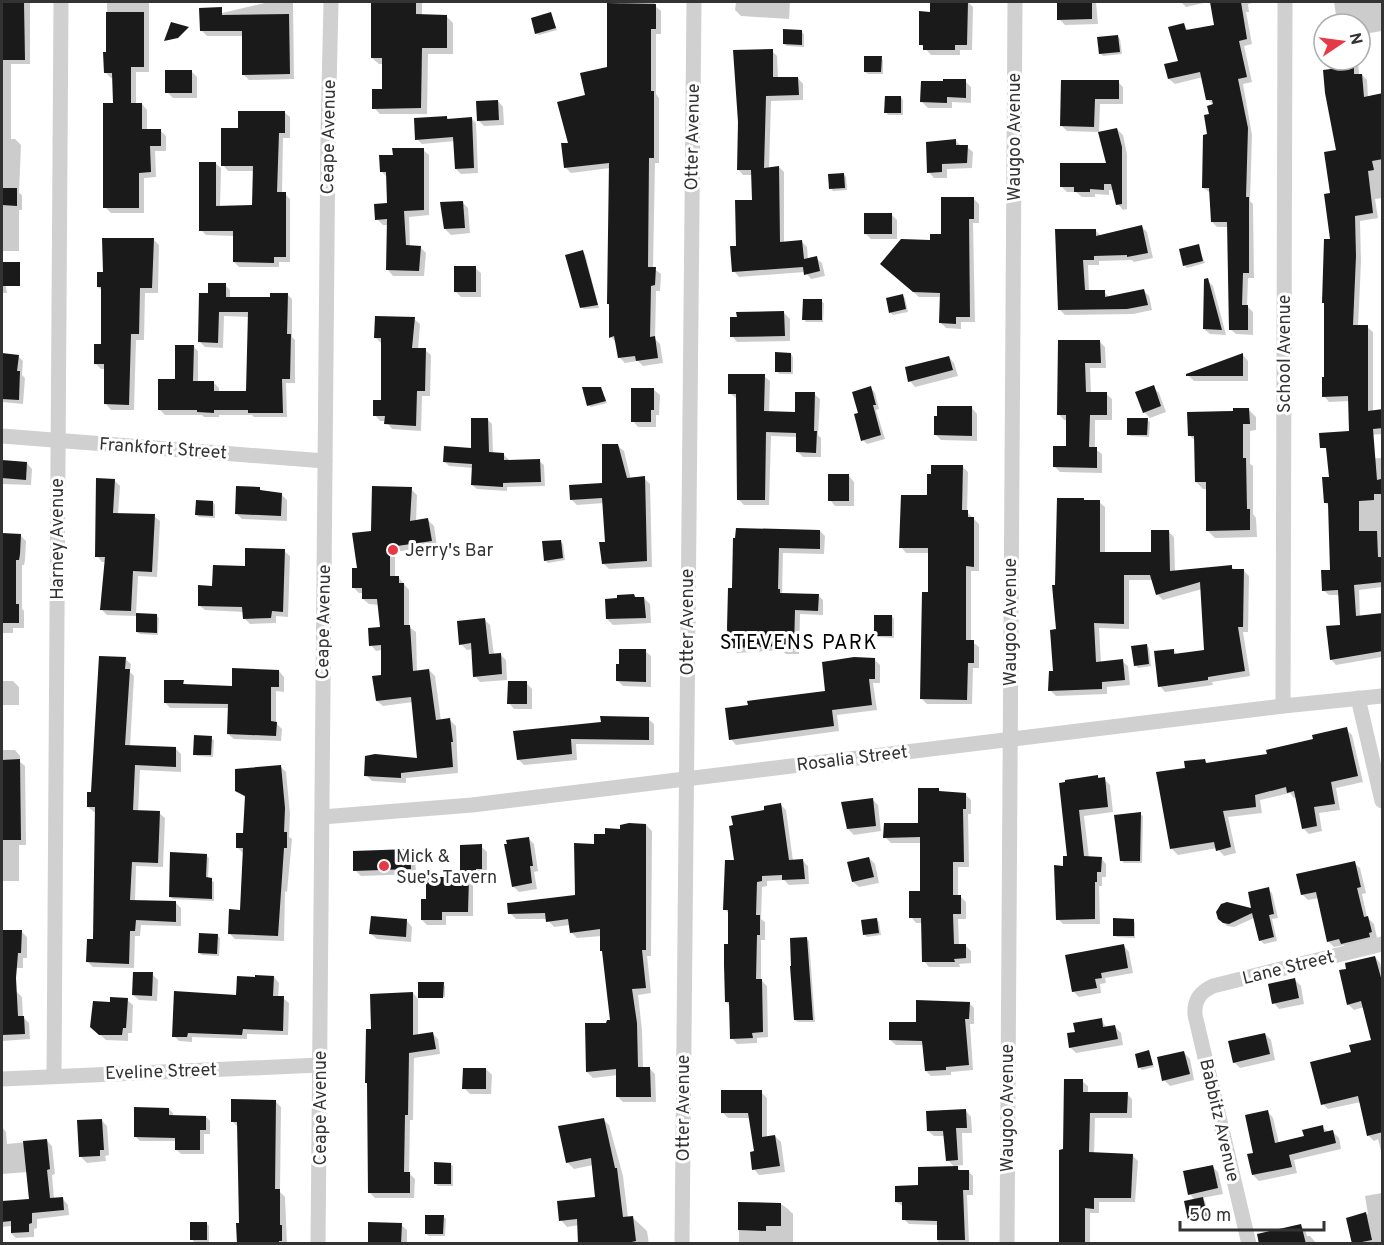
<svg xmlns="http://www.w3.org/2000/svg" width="1384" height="1245" font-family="Overpass,sans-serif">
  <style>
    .shadow { fill: #0003 }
    .building { fill: #1a1a1a }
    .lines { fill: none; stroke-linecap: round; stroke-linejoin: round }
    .minor { stroke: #d0d0d0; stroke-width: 15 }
    .poi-dot { fill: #e63946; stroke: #fff; stroke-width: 2 }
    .labels { text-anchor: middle; stroke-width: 6; stroke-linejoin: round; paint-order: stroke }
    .street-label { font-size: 18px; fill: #333; stroke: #fff }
    .poi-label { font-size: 18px; fill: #333; stroke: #fff; text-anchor: start }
    .neighbourhood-label { font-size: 20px; letter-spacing: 1.5px; fill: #000; stroke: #fff }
  </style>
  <rect width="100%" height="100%" fill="#fff"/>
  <g class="shadow">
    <polygon points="2,2 30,2 30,64 11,64 11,139 15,139 21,145 19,193 22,195 22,210 19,210 19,251 2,251"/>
    <polygon points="107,2 149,2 149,72 136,72 136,104 142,104 147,110 147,130 160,130 166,136 166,151 155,151 156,177 144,178 144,213 111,213 105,207 114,104 114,78 111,78 105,72 108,53"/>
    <polygon points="269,2 293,2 294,79 249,80 243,74 243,36 207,36 201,30 201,18"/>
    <polygon points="372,2 422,2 422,16 447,17 453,23 453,54 428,54 427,114 380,114 374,108 383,90 384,64 379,64 372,58"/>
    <polygon points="622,2 655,2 655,6 661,11 661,34 656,34 656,94 659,98 659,163 655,163 653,268 661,274 660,291 656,291 655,339 660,344 663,363 643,366 638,361 625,363 619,357 617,343 611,337 611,306 608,304 610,168 571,173 565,167 569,144 587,96 621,66"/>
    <polygon points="736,2 790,2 789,19 741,16 735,10"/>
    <polygon points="931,2 968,2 973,7 972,50 960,50 960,55 931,55 921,44 931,13"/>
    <polygon points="1059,2 1096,2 1098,24 1065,25 1059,19"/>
    <polygon points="1181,2 1208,2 1186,7"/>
    <polygon points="1211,2 1252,2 1252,3 1248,4 1249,12 1246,12 1252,44 1244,46 1252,82 1243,84 1252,135 1250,201 1253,204 1254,278 1248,278 1247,306 1253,312 1253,335 1236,334 1230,329 1229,227 1217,227 1212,222 1211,193 1203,188 1211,115 1214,105 1207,99 1203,77 1175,84 1169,79 1180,62 1183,25 1189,31 1216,26"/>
    <polygon points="1334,2 1382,2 1382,31 1370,33 1371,45 1360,46 1360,24 1326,24 1337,22"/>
    <polygon points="551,14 557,30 539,35 536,33"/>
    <polygon points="801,31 804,34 804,47 787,46 784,44"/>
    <polygon points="1118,37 1120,39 1122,54 1103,56 1100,53"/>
    <polygon points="772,51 777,56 778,78 798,78 803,84 803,100 771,101 769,169 779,167 784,172 784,243 802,242 807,247 808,259 816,258 822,263 825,276 811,279 805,272 739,277 734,271 738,247 754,201 753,175 743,175 738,169"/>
    <polygon points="881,58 883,60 883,74 868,74 865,72"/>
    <polygon points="1329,60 1358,60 1359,75 1362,75 1367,80 1369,115 1330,71"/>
    <polygon points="191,71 197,77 197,98 173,98 167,92"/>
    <polygon points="965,81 971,87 971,103 952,102 952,108 928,108 922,102"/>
    <polygon points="1062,82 1118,82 1123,87 1123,104 1100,104 1099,132 1067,131 1062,126"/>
    <polygon points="901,97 903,100 903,115 888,115 886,112"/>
    <polygon points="498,101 503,107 504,125 484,126 478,120"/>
    <polygon points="284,112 290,117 290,138 283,138 282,194 285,194 290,199 290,262 279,262 279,267 239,267 234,262 234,236 206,235 201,230 215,163 221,168 220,207 254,207 254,171 228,171 223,165 240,130"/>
    <polygon points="447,117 449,120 471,118 476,123 478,173 461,174 456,169 455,141 422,144 417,139"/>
    <polygon points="1117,129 1123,135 1127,154 1127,209 1123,210 1118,204 1114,190 1109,190 1109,195 1095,194 1095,197 1082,197 1076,192 1067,192 1061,186 1108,165"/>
    <polygon points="1382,136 1382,198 1375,199 1378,218 1360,221 1361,262 1358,327 1367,327 1373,332 1373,412 1382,411 1382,434 1356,436 1350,401 1329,402 1324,396 1332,240 1332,194"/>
    <polygon points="956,141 962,147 967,147 973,152 972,168 947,169 947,178 934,178 929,172"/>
    <polygon points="423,150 429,155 429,215 409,217 410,247 420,247 426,253 424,276 393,276 388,270 388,225 383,225 377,219 388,204 388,178 381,171"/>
    <polygon points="843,174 846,177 847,190 833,191 831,188"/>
    <polygon points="974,199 979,204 979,223 973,223 975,322 961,322 961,329 946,328 941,323 941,297 919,297 887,269 942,236"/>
    <polygon points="462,202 468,208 470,233 451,235 445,229"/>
    <polygon points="891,214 897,220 897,239 871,239 865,233"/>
    <polygon points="1142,227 1147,232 1153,258 1134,262 1132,260 1099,261 1099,265 1088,265 1089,292 1104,292 1110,298 1143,290 1149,296 1152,310 1133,314 1065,315 1060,310 1095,230 1101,236"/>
    <polygon points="153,239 159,245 158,293 145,293 144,340 136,340 134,410 111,410 106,404 106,369 101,369 95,363 103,346 103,291 98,287 104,274"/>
    <polygon points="1198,246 1205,263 1187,268 1185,266 1181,250"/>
    <polygon points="582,252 585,254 599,308 584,309 581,307"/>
    <polygon points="475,268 481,273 481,297 461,297 455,291"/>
    <polygon points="2,277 5,281 7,293 2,293"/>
    <polygon points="1207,280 1213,286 1226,335 1210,334 1204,329"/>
    <polygon points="225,285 230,290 230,298 272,299 287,294 292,299 292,337 295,340 295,383 286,383 287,417 254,417 252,415 219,415 219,417 204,417 202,415 165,415 160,410 193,346 198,351 198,383 214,383 219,388 219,393 248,393 249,317 224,316 223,348 205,347 200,342 210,295"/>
    <polygon points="903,296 905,298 908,312 893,315 891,313 888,299"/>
    <polygon points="821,301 824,303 823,322 806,322 804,319"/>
    <polygon points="784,313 790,319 790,341 737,342 732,336"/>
    <polygon points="414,319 420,324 418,349 425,350 431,355 430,396 422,396 421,431 392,429 386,421 380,421 375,415 382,401 381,343 375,337"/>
    <polygon points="1060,341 1099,341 1105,347 1106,368 1090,368 1091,394 1106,394 1112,399 1112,420 1095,420 1095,449 1102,454 1102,473 1060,472 1055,467 1067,447 1067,420 1064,420 1059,414"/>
    <polygon points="791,354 793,357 793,374 779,374 777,371"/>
    <polygon points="2,355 18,356 23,361 22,375 25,378 23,404 2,402"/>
    <polygon points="1243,355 1248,361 1248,381 1194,381 1188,375"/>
    <polygon points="949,357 954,363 958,376 915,387 910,381"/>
    <polygon points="764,376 770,381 769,413 796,414 814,394 820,399 818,435 821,438 821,457 803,457 798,452 798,437 771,436 769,505 744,505 738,499 737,399 730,393"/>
    <polygon points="1153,387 1159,393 1166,412 1150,418 1144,412"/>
    <polygon points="871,388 875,393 879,409 876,410 885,439 867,444 863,440 860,414"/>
    <polygon points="601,389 607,403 591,407 588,405"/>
    <polygon points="654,390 660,395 659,415 656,415 656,427 638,427 633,421"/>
    <polygon points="972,408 977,414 977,441 941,440 936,435"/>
    <polygon points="1249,410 1256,417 1256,430 1250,431 1250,464 1253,466 1253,514 1256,518 1257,537 1215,538 1208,531 1207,489 1203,489 1196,482 1196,441 1189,435 1189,413"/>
    <polygon points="488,420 492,424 493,454 503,454 508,459 508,462 539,461 544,465 545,486 507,487 507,491 477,489 472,485 473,468 449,466 445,462 473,449"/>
    <polygon points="1147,420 1150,422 1149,437 1131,436 1128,434"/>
    <polygon points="618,446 624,451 631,480 644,478 650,484 652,567 609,569 603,563 606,544 604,503 577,505 571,499 603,484"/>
    <polygon points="1382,458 1382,587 1359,590 1360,617 1382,615 1382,657 1336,665 1331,659 1341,626 1340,595 1329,595 1323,590 1331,571 1330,507 1325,502 1330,478 1329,460"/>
    <polygon points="2,461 27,463 32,469 31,485 2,484"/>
    <polygon points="963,467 968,472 967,512 979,524 979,571 971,571 971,641 979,647 979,668 973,668 972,704 927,704 921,698 929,594 930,553 906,553 901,547 928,497"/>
    <polygon points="849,476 854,482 854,506 835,506 830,500"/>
    <polygon points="114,480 120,486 118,514 154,516 160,521 157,577 138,576 136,615 156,615 159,618 158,635 140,634 137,632 138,616 107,615 101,609 106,562 102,562 97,556"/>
    <polygon points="260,489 263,492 282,495 287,500 287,521 242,519 236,513"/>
    <polygon points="411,489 417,495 416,522 428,520 434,526 437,546 395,552 395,577 398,577 409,590 409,627 416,632 417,672 429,670 435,676 441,721 450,720 456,726 458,773 406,778 406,783 372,781 366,775 418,759 413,702 383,706 377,701 383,676 382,650 376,651 371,645 382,629 379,605 369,604 363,599 363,593 359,593 353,587 372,532"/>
    <polygon points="1083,499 1086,502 1099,502 1105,507 1105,553 1153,554 1168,531 1174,537 1175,572 1231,567 1235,570 1243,570 1249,576 1248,632 1243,632 1250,676 1212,682 1213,685 1165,692 1160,686 1173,650 1178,655 1206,651 1202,589 1163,600 1157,594 1153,580 1129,580 1129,629 1099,628 1101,663 1122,661 1128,666 1130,685 1107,687 1107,694 1056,696 1050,690 1054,673 1058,631 1056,586"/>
    <polygon points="213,502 215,505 215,518 199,517 197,515"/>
    <polygon points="820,531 825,536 824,554 783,553 782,593 818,595 823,600 823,615 800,614 799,654 786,654 782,650 737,653 729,640 735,539"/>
    <polygon points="2,535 20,535 26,541 25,560 24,565 22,565 22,609 24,611 24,628 13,628 13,633 2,633"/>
    <polygon points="560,541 563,544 565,560 548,563 545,560"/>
    <polygon points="284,551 290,556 288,617 276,616 276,623 250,624 244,618 244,612 205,610 199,605 214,588 246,568"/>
    <polygon points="634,595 637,598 644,598 650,604 651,623 613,625 607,619"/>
    <polygon points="892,616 894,619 894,638 878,637 875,635"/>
    <polygon points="484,619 490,625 494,655 500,654 506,660 507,680 480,682 475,676 473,649 467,650 461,644"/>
    <polygon points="1146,645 1149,648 1151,666 1138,668 1136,666"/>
    <polygon points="645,651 651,656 651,687 623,686 617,680"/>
    <polygon points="125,659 131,664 130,672 134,676 130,747 176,749 181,754 181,772 140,770 138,812 159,813 165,818 163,867 136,866 135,901 176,903 181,908 181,926 141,925 140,936 135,936 134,968 93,967 87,961 94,941 97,812 94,812 88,807"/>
    <polygon points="874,659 880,665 880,683 873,683 877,710 837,715 839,731 736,745 731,739 827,692"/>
    <polygon points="279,671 284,677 284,692 276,691 276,723 282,729 281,741 234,739 228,734 229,708 170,708 165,702 183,682 187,686 233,688"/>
    <polygon points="2,681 13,681 19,687 19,705 2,705"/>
    <polygon points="526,683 532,689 532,709 514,709 509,703"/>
    <polygon points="648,719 654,724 654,745 576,744 577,760 524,765 518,759 515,733"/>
    <polygon points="1346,729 1352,735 1363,782 1336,788 1340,810 1319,813 1322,831 1309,834 1303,828 1297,797 1294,798 1290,793 1260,800 1262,813 1228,817 1236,853 1224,856 1217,848 1178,855 1172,849 1187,769 1205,761 1208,764 1269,756"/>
    <polygon points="211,738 214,740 213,757 197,756 195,754"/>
    <polygon points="2,750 15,750 20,756 20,762 25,766 26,845 19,845 19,881 2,881"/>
    <polygon points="280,766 286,772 290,814 289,837 292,839 287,892 285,891 284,941 235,939 229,933 242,911 243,853 237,847 244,834 246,798 237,791"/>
    <polygon points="1098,777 1100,779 1104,779 1110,785 1113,812 1084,816 1089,858 1101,858 1106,864 1106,877 1102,877 1102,886 1099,886 1100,924 1063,924 1058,919 1065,867 1069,857 1067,783"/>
    <polygon points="938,789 942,793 965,794 971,800 971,814 968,814 969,867 958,867 958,897 961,897 966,902 966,919 958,919 959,945 965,945 971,951 971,963 959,964 960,967 929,967 924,961 923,923 916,923 911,917 921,892 921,843 891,843 885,837 919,824"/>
    <polygon points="872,799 878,805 881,831 854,835 848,829"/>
    <polygon points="781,805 786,810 793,861 803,861 808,866 809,884 789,885 784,880 767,881 767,886 762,887 761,919 765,922 765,940 761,940 761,980 767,986 768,1037 757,1038 757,1043 737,1044 732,1038 730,1006 726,1002 729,914 725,909 736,862 766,812"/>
    <polygon points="1140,814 1143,816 1142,863 1124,863 1121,860"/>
    <polygon points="646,825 652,831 651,956 647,956 651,993 638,995 642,1030 643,1068 649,1068 655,1074 656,1102 623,1102 617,1096 618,1075 593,1078 587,1072 608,1024 611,1021 602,936 577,938 571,932 570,925 554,927 547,919 516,919 510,913 577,896 596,845 606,836"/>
    <polygon points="528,838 534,844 538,871 534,872 537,889 519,892 513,886"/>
    <polygon points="481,846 487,852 487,874 481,874 482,878 468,878 473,883 473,916 446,916 446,925 427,925 422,920 468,879 461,872"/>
    <polygon points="410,850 415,856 416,874 361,876 355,870"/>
    <polygon points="206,855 209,858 208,879 214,882 214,901 173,899 170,897"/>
    <polygon points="869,858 875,864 879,883 859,887 853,882"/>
    <polygon points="1354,863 1360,868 1366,893 1362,894 1367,917 1374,924 1377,938 1348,949 1344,945 1334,947 1328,941 1319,898 1308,900 1302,894"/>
    <polygon points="1268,889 1272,893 1278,918 1272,919 1277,941 1264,944 1260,940 1254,918 1234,927 1227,926 1219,917 1253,910"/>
    <polygon points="877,920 879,922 881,935 867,937 864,934"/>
    <polygon points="1133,920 1135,923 1135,938 1117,937 1115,935"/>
    <polygon points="407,921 412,927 411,942 377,939 371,934"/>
    <polygon points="2,931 21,931 27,937 27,958 23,958 23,968 2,968"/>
    <polygon points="217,935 220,938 219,956 202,955 199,953"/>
    <polygon points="806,939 809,941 815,1022 798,1022 795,1020"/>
    <polygon points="1124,946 1129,952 1133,973 1105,978 1106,983 1100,984 1101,993 1079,997 1073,991"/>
    <polygon points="1375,957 1380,963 1382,973 1382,1155 1378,1139 1374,1141 1368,1135 1361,1102 1328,1109 1323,1104 1353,1053 1373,1041 1364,1007 1354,1010 1348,1004"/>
    <polygon points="152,974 158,980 157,1001 139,1000 133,995"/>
    <polygon points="274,977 279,983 278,998 283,998 289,1003 288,1035 247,1034 247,1039 192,1037 192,1042 179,1041 174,1036 238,996"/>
    <polygon points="1295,980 1301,986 1304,1004 1279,1009 1274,1003"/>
    <polygon points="443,984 445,986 445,997 420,996"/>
    <polygon points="16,991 22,997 23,1017 29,1023 30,1039 2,1041 2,992"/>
    <polygon points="413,993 418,999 418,1035 432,1033 438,1039 440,1054 414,1058 413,1120 410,1120 409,1173 415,1179 414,1198 375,1198 369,1192 368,1084 366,1083 372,1030"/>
    <polygon points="127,1000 133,1005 132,1033 128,1033 128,1041 106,1040 98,1033"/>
    <polygon points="969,1003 974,1008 974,1024 970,1024 973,1070 951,1072 951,1075 931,1076 926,1071 924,1045 896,1045 890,1040 917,1024"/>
    <polygon points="1101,1020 1107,1028 1115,1027 1121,1033 1123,1045 1076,1053 1070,1047"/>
    <polygon points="1265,1034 1271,1040 1275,1060 1240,1068 1234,1062"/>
    <polygon points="1149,1052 1154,1067 1142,1070 1139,1067"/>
    <polygon points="1184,1053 1190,1059 1194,1080 1170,1086 1164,1080"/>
    <polygon points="486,1069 492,1075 491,1094 470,1094 464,1088"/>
    <polygon points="1082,1081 1088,1086 1088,1094 1127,1094 1132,1099 1132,1118 1095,1118 1094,1154 1133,1156 1138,1161 1135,1202 1099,1202 1099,1213 1090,1213 1090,1244 1060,1244 1065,1151"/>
    <polygon points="761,1092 767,1098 767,1137 775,1136 781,1142 785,1172 759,1175 754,1169 756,1153 750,1118 728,1118 722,1112"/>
    <polygon points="275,1101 281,1107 280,1192 285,1197 287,1244 238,1244 240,1224 238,1127 232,1121"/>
    <polygon points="169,1109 173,1113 173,1117 206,1117 210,1121 210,1134 204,1134 204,1154 181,1154 176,1149 177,1141 140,1141 135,1136"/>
    <polygon points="966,1111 971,1117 972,1133 962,1133 963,1165 955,1166 961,1171 968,1171 973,1176 973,1195 967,1195 969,1244 938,1244 939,1225 909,1224 904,1219 904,1207 896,1202 955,1168 948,1160 945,1136 934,1136 928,1131"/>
    <polygon points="1268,1112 1273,1118 1279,1143 1306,1138 1322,1127 1329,1133 1333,1132 1339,1138 1341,1149 1294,1160 1297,1173 1259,1181 1253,1175 1255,1154"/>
    <polygon points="603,1119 609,1125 623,1176 628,1218 632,1217 647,1231 649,1244 580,1244 579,1225 567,1227 561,1220 597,1198 593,1165 574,1169 568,1163"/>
    <polygon points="101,1120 107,1126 109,1155 105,1156 106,1161 87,1163 81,1157"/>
    <polygon points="2,1127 6,1132 7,1144 46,1140 52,1146 55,1174 52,1175 54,1199 63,1199 68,1205 69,1215 37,1219 37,1228 34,1229 34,1237 16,1238 11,1233 11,1226 2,1227 2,1202 31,1201 28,1172 2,1174"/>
    <polygon points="450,1164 453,1166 453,1186 438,1186 435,1183"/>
    <polygon points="1212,1166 1218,1172 1223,1194 1202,1198 1205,1201 1209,1218 1192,1222 1189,1219 1195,1200 1190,1194"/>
    <polygon points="1382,1193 1382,1244 1353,1244 1347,1219 1368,1214 1365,1196"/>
    <polygon points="739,1204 781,1204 788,1209 793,1214 793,1244 739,1244"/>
    <polygon points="443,1216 446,1219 445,1236 429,1236 426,1234"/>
    <polygon points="206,1223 209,1226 209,1242 194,1242 192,1239"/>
    <polygon points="401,1225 407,1230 407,1244 369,1244"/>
    <polygon points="1301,1226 1306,1232 1307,1236 1310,1236 1317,1244 1274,1244"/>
    <polygon points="1116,1242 1137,1242 1138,1244 1116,1244"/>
  </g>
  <g class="building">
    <polygon points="2,2 24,3 25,60 2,60"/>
    <polygon points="371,2 416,2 416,14 447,15 447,48 422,48 421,108 372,109 372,89 382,89 382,58 371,58"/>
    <polygon points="930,2 968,2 967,45 955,45 955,50 923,50 923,45 919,45 919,11 930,12"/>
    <polygon points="1057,2 1092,2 1092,19 1057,20"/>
    <polygon points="1210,2 1241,2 1247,39 1239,41 1247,77 1238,79 1248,128 1246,197 1249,197 1249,273 1243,273 1242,305 1248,305 1248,330 1229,330 1227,222 1211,222 1209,188 1202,188 1203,135 1207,134 1204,115 1209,114 1207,106 1213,104 1212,100 1206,100 1200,72 1168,79 1164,64 1178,61 1168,27 1184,23 1186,30 1214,25"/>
    <polygon points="607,3 656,4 656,29 651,29 651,91 654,91 654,158 649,158 648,267 656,267 655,285 651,286 650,337 655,336 658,358 636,361 635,356 618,358 614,336 609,338 609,304 607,304 609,163 564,168 561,143 568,143 557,102 585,95 580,73 607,67"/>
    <polygon points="222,7 222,15 289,14 290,74 242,75 242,31 200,31 199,8"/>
    <polygon points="106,12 144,12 144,67 131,67 131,103 142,103 142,129 161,129 161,146 150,146 151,172 139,173 139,208 103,208 103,103 113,103 112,73 104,73 103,52 106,52"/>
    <polygon points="551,12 556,28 535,34 531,18"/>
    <polygon points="171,22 189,27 178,38 164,41"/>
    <polygon points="783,29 802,30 802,45 783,44"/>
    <polygon points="1118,35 1120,52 1099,54 1097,37"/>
    <polygon points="773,49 773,77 798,77 799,95 766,96 764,168 779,166 780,242 802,240 804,259 817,256 820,271 804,275 803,267 732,272 730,246 736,246 735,200 752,200 751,170 737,170 738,122 733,50"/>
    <polygon points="864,56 882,56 881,72 864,72"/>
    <polygon points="1354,66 1354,74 1362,74 1364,97 1383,93 1383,159 1372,161 1374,170 1368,171 1373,213 1355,216 1356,256 1353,325 1368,325 1368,411 1383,409 1383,428 1373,429 1377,480 1381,479 1382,494 1374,494 1374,500 1359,501 1359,531 1377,531 1378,557 1383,557 1383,582 1354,585 1356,616 1383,613 1383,651 1330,660 1326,626 1340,625 1338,590 1322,591 1321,570 1330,570 1328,503 1324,503 1322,477 1329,477 1326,448 1320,448 1319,433 1349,431 1348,396 1322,397 1322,377 1324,377 1324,303 1322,303 1324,239 1330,239 1324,194 1330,193 1324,152 1336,150 1325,93 1323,70"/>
    <rect x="165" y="70" width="27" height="23"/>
    <polygon points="943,79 966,79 966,98 947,97 947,103 920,102 921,81 943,81"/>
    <polygon points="1061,80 1119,80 1119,99 1095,99 1094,127 1060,126"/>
    <polygon points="885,96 901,96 901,113 884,113"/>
    <polygon points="498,100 499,120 477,121 476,101"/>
    <polygon points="238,111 285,111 285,133 279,133 277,192 286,192 286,257 274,257 274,263 233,262 233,231 199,231 199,162 216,162 216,206 252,205 253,166 221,166 221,128 238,128"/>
    <polygon points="447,116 447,119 472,117 474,168 455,169 453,137 415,140 414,118"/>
    <polygon points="1117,128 1122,147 1122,204 1116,205 1111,184 1104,184 1104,190 1090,189 1090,192 1074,192 1074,187 1060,187 1060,163 1106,163 1098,132"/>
    <polygon points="956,139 956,145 968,145 967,163 942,164 942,172 927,173 926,142"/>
    <polygon points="392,148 424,148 424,210 404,211 406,245 421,246 419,271 386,270 387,219 375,220 374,204 387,203 386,172 380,172 379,155 393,155"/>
    <polygon points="844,173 845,188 829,189 828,174"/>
    <polygon points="2,188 17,188 17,206 2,205"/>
    <polygon points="941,197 974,197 974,219 969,219 970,317 956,317 956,324 939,323 940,293 913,292 880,264 901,239 930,240 930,234 941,234"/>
    <polygon points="463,201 465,228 444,229 440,202"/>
    <rect x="864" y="213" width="28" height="21"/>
    <polygon points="1142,225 1148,253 1127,257 1127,255 1094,256 1094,260 1083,260 1085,290 1105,290 1105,297 1144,289 1148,305 1127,309 1058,310 1055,229 1096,229 1096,236"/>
    <polygon points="102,238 154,238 152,288 140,288 139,334 131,334 129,405 104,404 104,364 94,364 94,344 101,344 101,287 97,287 97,272 103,272"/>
    <polygon points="1199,244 1203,261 1183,266 1179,249"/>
    <polygon points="583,250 598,305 580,308 565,255"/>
    <rect x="2" y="262" width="18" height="24"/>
    <rect x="454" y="266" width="22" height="26"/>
    <polygon points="1208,278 1222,330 1203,329 1204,279"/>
    <polygon points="208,283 226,283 226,297 270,297 270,293 288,293 287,334 291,334 290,379 282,379 283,413 248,413 248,410 214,410 214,413 197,412 197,410 158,410 158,379 175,379 175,345 194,345 193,381 214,381 214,391 246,391 248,312 219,312 218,343 198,342 199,293 208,293"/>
    <polygon points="903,294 906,309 889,313 886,298"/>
    <polygon points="803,299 822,299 822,320 802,320"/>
    <polygon points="784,311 785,336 730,337 730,317 737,317 736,312"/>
    <polygon points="375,316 415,317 412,348 426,348 425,391 417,391 416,426 384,424 385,416 373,416 373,400 381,400 381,338 374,338"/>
    <polygon points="1058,340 1100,340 1101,363 1085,363 1086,392 1107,392 1107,415 1090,415 1089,447 1097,447 1097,468 1053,467 1053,446 1066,446 1066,415 1057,415"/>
    <polygon points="775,352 791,353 791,372 775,372"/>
    <polygon points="2,353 19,355 17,371 20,371 19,400 2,399"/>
    <polygon points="1243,353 1243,376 1186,376 1186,374"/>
    <polygon points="949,356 953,370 908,382 905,367"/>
    <polygon points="728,374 765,374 764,411 795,412 795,392 815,392 814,431 817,431 816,453 796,452 796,433 766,432 765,500 737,500 736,394 728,394"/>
    <polygon points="1154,385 1161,406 1143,413 1135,392"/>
    <polygon points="871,386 876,405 873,405 881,435 861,441 854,414 858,413 852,392"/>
    <polygon points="582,387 601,387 606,401 587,406"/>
    <polygon points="631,388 654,388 654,410 651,410 651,422 631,422"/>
    <polygon points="937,406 972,406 972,436 934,435 934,416 937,416"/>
    <polygon points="1233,408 1249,408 1250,424 1243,424 1243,458 1246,458 1247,509 1250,509 1250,530 1206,531 1206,482 1195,482 1194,436 1188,436 1187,412 1233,411"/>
    <polygon points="471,418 488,418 489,452 504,453 504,460 540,459 541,482 503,483 503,487 471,485 472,464 443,462 444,446 471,448"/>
    <polygon points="1127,418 1148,418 1147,435 1127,435"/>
    <polygon points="602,444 618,444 627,478 645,476 647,561 602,564 599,542 605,542 602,498 570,500 569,485 602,483"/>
    <polygon points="2,460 27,462 26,480 2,478"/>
    <polygon points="931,465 963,465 962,510 968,510 968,517 974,517 974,567 966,566 966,640 974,640 974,663 968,663 967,700 920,699 922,592 928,592 928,548 899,548 901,495 927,495 927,474 931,474"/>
    <rect x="828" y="474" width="21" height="27"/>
    <polygon points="96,478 115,479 113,513 155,514 152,572 133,571 131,611 100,610 105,557 95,557"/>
    <polygon points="236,486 260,487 260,490 282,493 281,516 235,514"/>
    <polygon points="372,486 412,487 410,521 428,518 432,541 390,547 390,576 399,576 399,583 404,583 404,625 410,625 413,671 429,669 436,720 450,718 453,742 451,742 453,767 401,773 401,778 364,776 365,756 375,754 417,758 411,697 376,701 372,676 381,675 381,645 369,646 368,628 380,627 377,599 362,599 362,588 352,588 352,568 357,568 352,533 371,531"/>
    <polygon points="1057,498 1084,498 1084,500 1100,500 1100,552 1151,552 1151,530 1169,530 1170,571 1232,565 1232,569 1244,569 1243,627 1238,627 1245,671 1208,677 1208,680 1158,687 1154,651 1174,649 1174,654 1204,650 1200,582 1156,595 1150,575 1124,575 1124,624 1094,623 1096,662 1123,659 1125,680 1102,682 1102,689 1048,691 1049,671 1053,671 1050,630 1056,629 1052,585 1055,585"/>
    <polygon points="196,500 213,501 213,516 195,515"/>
    <polygon points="736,528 820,530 820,549 779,548 778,589 780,589 780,593 819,594 818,611 795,610 794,650 780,650 780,646 731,648 730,641 728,641 727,628 728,588 732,588 733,538 735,538"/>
    <polygon points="2,533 21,534 20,554 19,560 16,560 16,604 19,604 19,623 2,623"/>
    <polygon points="561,540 563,558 544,561 542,541"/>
    <polygon points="245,548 285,549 283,612 272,611 271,618 243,619 242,607 198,606 198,585 212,586 213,565 245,566"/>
    <polygon points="634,594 635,597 644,597 646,618 606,619 605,599 617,598 617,595"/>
    <polygon points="136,613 157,614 157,633 136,632"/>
    <rect x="874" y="615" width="18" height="21"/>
    <polygon points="485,618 489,654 501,653 502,674 473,677 471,643 459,645 457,621"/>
    <polygon points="1147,644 1149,664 1134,666 1131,646"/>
    <polygon points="619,649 646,649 646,682 616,681 616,664 619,664"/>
    <polygon points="99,656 126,657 125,669 130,669 125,745 176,747 176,767 135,765 133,810 160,811 158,863 132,862 130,900 176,901 176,922 136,920 135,931 130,931 129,964 86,962 87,939 93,939 95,807 87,807 87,792 91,792"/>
    <polygon points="854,657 875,658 875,679 869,679 872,705 832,710 834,726 729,740 725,708 748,705 747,701 825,691 822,662"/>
    <polygon points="232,668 279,670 279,687 271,687 271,721 277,722 276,736 227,734 228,704 164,703 164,680 184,680 183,684 232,686"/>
    <polygon points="508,681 527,681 527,704 507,704"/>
    <polygon points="600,716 649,717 649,740 571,739 572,754 517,760 513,731 601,722"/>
    <polygon points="1347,727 1358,776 1331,782 1335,804 1314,807 1317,826 1302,829 1294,791 1287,793 1286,787 1255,795 1256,807 1223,811 1231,847 1216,851 1214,842 1170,849 1156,772 1185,768 1184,761 1205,759 1206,763 1267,754 1266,750 1313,739 1312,735"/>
    <polygon points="194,735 212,736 211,755 193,755"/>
    <polygon points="20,759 21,840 2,840 2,760"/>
    <polygon points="281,765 285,808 284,832 287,832 287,848 284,848 278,936 228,934 229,909 240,910 243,848 236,848 236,833 243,833 245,796 235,791 235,769"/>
    <polygon points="1098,775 1098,778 1105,777 1108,807 1079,810 1084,856 1102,857 1101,872 1097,872 1097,882 1095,882 1095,919 1056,920 1054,865 1063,866 1063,856 1067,856 1059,783 1065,782 1065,780"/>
    <polygon points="918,788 939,788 939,791 966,793 966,809 963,809 964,862 953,862 953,895 961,895 961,914 953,914 954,944 966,944 966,958 954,959 955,962 922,962 921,918 909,918 909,891 920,891 920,837 883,838 884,823 918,823"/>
    <polygon points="873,798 876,826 847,829 841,802"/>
    <polygon points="781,803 789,860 803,859 805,879 782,880 782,875 762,876 762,881 757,882 756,915 760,915 760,935 757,935 756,979 762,979 763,1032 752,1033 753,1038 730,1039 729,1002 725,1002 724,965 724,944 728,944 728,910 723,910 725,860 734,860 729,826 733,825 731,816 764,810 764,806"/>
    <polygon points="1141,812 1140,861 1120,861 1114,815"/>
    <polygon points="629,823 646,824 646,950 642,950 646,988 632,989 637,1023 638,1067 650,1067 651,1097 616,1097 616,1069 586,1072 585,1023 606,1023 607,1020 610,1020 602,951 600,951 600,929 570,933 568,919 546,922 545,913 508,914 507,903 575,895 574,843 594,844 594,834 605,834 605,828 620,829 620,825"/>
    <polygon points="529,837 533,866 530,866 532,883 512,887 504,844 507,844 506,840"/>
    <polygon points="482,844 482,869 476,869 476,872 460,873 460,845"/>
    <polygon points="410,849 411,869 353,871 353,851"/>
    <polygon points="170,852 207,854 206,877 212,878 212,899 169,897"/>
    <polygon points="869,857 874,877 852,882 847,862"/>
    <polygon points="1355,861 1361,887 1357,888 1364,917 1368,916 1372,932 1369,933 1370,937 1341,944 1339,939 1327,942 1316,892 1301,895 1296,874"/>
    <polygon points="426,877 469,877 468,912 442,912 442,920 421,920 421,899 426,899"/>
    <polygon points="1269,887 1274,914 1269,915 1274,937 1259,941 1252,913 1229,924 1223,923 1218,919 1216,912 1221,904 1227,902 1251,908 1248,892"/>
    <polygon points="371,916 407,919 406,937 369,934"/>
    <polygon points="877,918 879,933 863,935 861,920"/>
    <polygon points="1113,918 1134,919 1134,936 1113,936"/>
    <polygon points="2,930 22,930 21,953 18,953 16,978 18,1016 24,1016 25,1034 2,1035"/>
    <polygon points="199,933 218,934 217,954 198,953"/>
    <polygon points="807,937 813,1020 794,1020 790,966 791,966 790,938"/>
    <polygon points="1124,944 1128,968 1101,973 1102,978 1095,979 1097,988 1072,992 1065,955"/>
    <polygon points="1375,956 1383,985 1383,1132 1367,1136 1358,1096 1321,1105 1310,1062 1351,1052 1349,1045 1371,1040 1361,1001 1347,1005 1339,970 1346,969 1345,963"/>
    <polygon points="133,972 153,972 152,996 132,995"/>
    <polygon points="255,975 274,976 273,996 284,996 283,1031 243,1029 242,1035 188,1033 187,1037 172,1037 174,991 236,995 237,976 255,977"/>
    <polygon points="1295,978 1299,998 1272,1004 1268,984"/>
    <polygon points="418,982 444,982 443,998 418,998"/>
    <polygon points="413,992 413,1035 433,1032 436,1049 409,1053 408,1115 405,1115 404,1172 410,1172 410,1193 368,1193 367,1083 365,1083 366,1029 371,1029 370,994"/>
    <polygon points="110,997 128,998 126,1028 123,1028 122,1035 99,1035 90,1027 93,1001 110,1002"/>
    <polygon points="916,1000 970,1002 969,1019 965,1019 969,1065 946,1067 946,1070 925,1071 922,1041 889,1040 889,1022 916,1022"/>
    <polygon points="1102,1018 1103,1027 1115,1025 1118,1039 1069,1048 1067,1033 1075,1032 1073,1023"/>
    <polygon points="1265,1033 1270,1054 1233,1063 1228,1041"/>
    <polygon points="1149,1050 1153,1065 1138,1068 1135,1054"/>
    <polygon points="1184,1051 1190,1074 1162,1081 1157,1057"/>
    <polygon points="463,1068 486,1068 486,1089 462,1089"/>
    <polygon points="1064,1079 1083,1079 1083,1092 1128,1092 1127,1113 1090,1113 1089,1152 1133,1154 1131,1198 1094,1198 1094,1209 1085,1208 1085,1244 1059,1244 1059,1150 1063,1149"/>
    <polygon points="721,1090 762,1090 762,1137 775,1135 780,1166 752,1170 750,1152 754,1151 748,1113 721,1113"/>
    <polygon points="231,1099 276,1100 275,1189 280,1189 280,1225 282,1225 282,1241 279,1241 279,1244 237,1244 236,1223 239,1223 237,1122 231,1122"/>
    <polygon points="134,1107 169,1108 169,1115 206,1116 206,1130 200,1130 200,1150 175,1150 175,1138 134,1137"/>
    <polygon points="966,1109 967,1128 956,1128 958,1160 946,1161 943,1131 927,1131 926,1111"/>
    <polygon points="1268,1110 1275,1143 1304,1136 1302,1130 1323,1125 1324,1132 1333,1130 1336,1143 1289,1155 1292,1167 1252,1175 1247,1154 1253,1153 1245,1115"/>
    <polygon points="604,1118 615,1168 617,1168 623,1217 633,1216 636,1241 622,1244 578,1244 577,1219 559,1221 557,1201 595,1197 591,1158 566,1163 558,1126"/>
    <polygon points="102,1119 104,1150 100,1150 100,1156 79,1157 77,1120"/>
    <polygon points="47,1139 50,1169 47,1170 50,1198 63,1197 64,1210 32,1213 32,1223 29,1224 29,1232 11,1233 11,1221 2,1222 2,1201 29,1199 23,1141"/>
    <polygon points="434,1162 451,1163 451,1184 434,1184"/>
    <polygon points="1213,1165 1218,1188 1188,1195 1183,1171"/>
    <polygon points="958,1166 958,1170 969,1170 969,1190 963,1190 965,1240 937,1240 937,1221 902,1220 902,1202 895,1202 895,1186 918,1185 918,1167"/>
    <polygon points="1203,1197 1207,1216 1188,1220 1184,1201"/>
    <polygon points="738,1202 781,1203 781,1226 766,1226 766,1231 738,1230"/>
    <polygon points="1366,1212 1372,1240 1352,1244 1346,1218"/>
    <polygon points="425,1215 444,1215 443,1234 425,1234"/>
    <rect x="190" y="1222" width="17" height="18"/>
    <polygon points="368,1222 402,1223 401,1244 368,1244"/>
    <polygon points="1301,1224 1306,1244 1259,1244 1257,1234"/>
  </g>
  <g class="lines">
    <g class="minor">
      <polyline points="2,436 325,461"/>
      <polyline points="1358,698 1382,801"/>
      <polyline points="1283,706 1285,2"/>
      <polyline points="322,817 472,805 1283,706 1382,696"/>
      <polyline points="54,1076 61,2"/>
      <polyline points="2,1079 320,1065"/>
      <polyline points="318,1244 328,134 331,2"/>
      <polyline points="682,1244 694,2"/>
      <polyline points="1007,1244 1015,2"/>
      <path d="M1249 1244 1195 1015C1194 1000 1200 992 1213 986L1382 944"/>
    </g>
  </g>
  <g class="poi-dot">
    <circle cx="393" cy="550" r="6"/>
    <circle cx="384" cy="866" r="6"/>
  </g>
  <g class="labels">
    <g class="street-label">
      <text transform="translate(328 137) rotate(-89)" y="6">Ceape Avenue</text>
      <text transform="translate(692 137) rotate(-89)" y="6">Otter Avenue</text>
      <text transform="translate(1014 137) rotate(-90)" y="6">Waugoo Avenue</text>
      <text transform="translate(1284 354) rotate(-90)" y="6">School Avenue</text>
      <text transform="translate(163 448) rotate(4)" y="6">Frankfort Street</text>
      <text transform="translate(57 539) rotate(-90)" y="6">Harney Avenue</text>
      <text transform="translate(323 622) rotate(-89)" y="6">Ceape Avenue</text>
      <text transform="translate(687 622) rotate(-90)" y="6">Otter Avenue</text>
      <text transform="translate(1010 622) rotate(-90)" y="6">Waugoo Avenue</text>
      <text transform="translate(852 758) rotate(-7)" y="6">Rosalia Street</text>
      <text transform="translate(1288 967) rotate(-14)" y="6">Lane Street</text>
      <text transform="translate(161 1071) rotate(-2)" y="6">Eveline Street</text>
      <text transform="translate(320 1108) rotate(-90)" y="6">Ceape Avenue</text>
      <text transform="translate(683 1108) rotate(-90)" y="6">Otter Avenue</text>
      <text transform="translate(1007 1108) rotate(-90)" y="6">Waugoo Avenue</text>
      <text transform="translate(1220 1120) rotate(77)" y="6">Babbitz Avenue</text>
    </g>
    <g class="poi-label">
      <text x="405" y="556">Jerry's Bar</text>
      <text x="396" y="862">Mick &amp;<tspan x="396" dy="21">Sue's Tavern</tspan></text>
    </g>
    <g class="neighbourhood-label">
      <text x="799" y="649">STEVENS PARK</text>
    </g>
  </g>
  <rect width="1384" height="1245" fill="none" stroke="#333333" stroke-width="6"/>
  <g transform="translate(1342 42) rotate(77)"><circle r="28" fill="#ffffff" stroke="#adadad" stroke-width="1.5"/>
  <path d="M0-4.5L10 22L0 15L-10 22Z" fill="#e63946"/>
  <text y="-9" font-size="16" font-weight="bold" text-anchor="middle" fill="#333333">N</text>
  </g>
  <path d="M1180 1221v9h144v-9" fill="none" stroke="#333333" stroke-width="3"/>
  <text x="1189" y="1221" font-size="18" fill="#333333" stroke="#ffffff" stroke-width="4.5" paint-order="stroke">50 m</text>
</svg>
